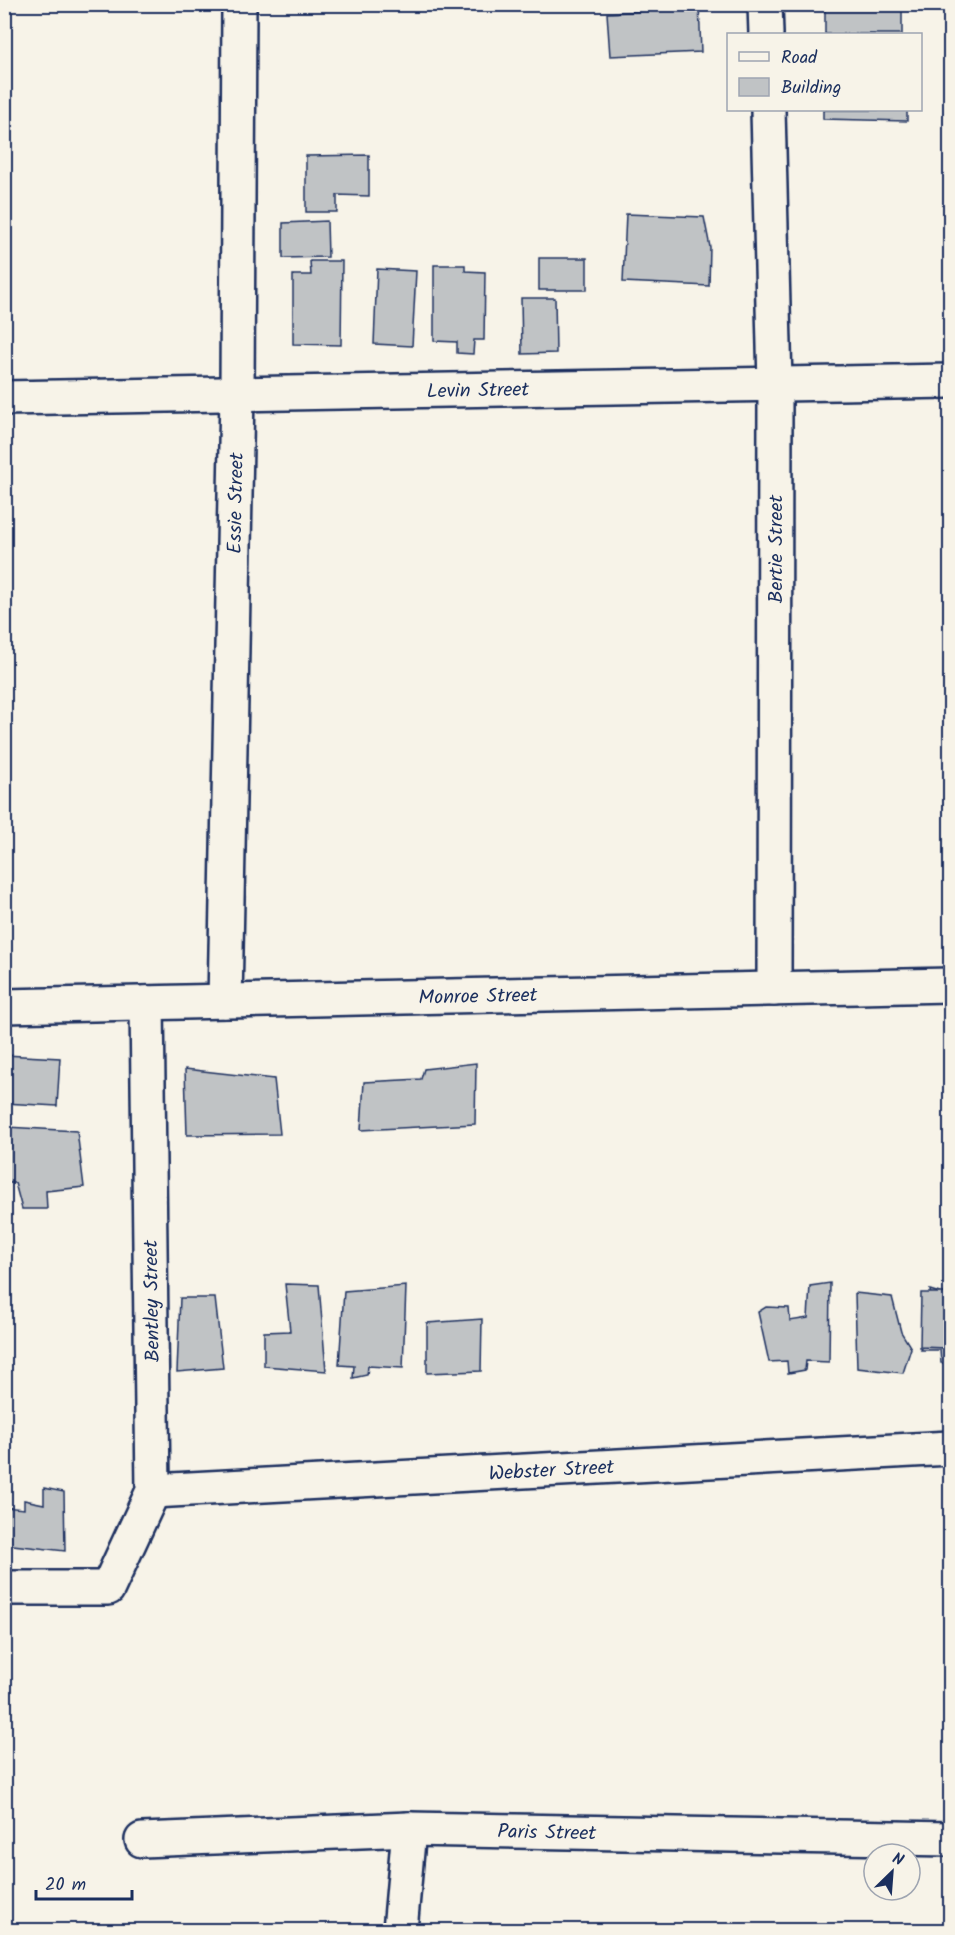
<svg xmlns="http://www.w3.org/2000/svg" width="955" height="1935" font-family="Kalam,sans-serif">
  <style>
    .building { fill: #c0c3c5; stroke: #1b2f5e; stroke-width: 1.5 }
    .lines { fill: none; stroke-linecap: round; stroke-linejoin: round }
    .street-casing { stroke: #1b2f5e; stroke-width: 38 }
    .secondary-casing { stroke: #1b2f5e; stroke-width: 38 }
    .street { stroke: #f7f3e8; stroke-width: 33 }
    .secondary { stroke: #f7f3e8; stroke-width: 33 }
    .labels { text-anchor: middle; stroke-width: 5; stroke-linejoin: round; paint-order: stroke }
    .street-label { font-size: 20px; fill: #1b2f5e; stroke: #f7f3e8 }
  </style>
  <rect width="100%" height="100%" fill="#f7f3e8"/>
  <filter id="ink" filterUnits="userSpaceOnUse"><feTurbulence type="fractalNoise" baseFrequency=".0167" numOctaves="2"/><feDisplacementMap in="SourceGraphic" scale="12" xChannelSelector="R" yChannelSelector="G"/><feConvolveMatrix kernelMatrix="1 2 1 2 8 2 1 2 1" color-interpolation-filters="sRGB"/></filter>
  <g filter="url(#ink)">
    <g class="building">
      <polygon points="671,4 699,4 701,52 610,56 607,13 671,10"/>
      <rect x="825" y="4" width="77" height="30"/>
      <polygon points="823,110 907,110 907,121 823,119"/>
      <polygon points="369,155 369,196 337,195 337,212 306,212 306,156"/>
      <polygon points="626,214 704,217 710,247 709,286 623,282"/>
      <polygon points="327,221 328,257 283,258 283,223"/>
      <rect x="539" y="258" width="48" height="32"/>
      <polygon points="310,261 342,261 341,345 293,344 293,275 311,275"/>
      <polygon points="434,265 465,265 465,271 485,272 484,340 474,340 473,354 457,353 457,342 434,341"/>
      <polygon points="377,269 416,271 412,346 374,344"/>
      <polygon points="521,298 555,298 556,353 522,354"/>
      <polygon points="4,1055 60,1058 57,1106 4,1103"/>
      <polygon points="476,1063 475,1124 361,1130 364,1082 421,1079 424,1069"/>
      <polygon points="185,1069 274,1079 280,1134 187,1135"/>
      <polygon points="6,1127 77,1131 84,1187 46,1191 47,1209 22,1209 15,1183 4,1183"/>
      <polygon points="830,1283 829,1362 806,1361 805,1370 788,1373 787,1361 769,1362 758,1312 766,1307 789,1308 790,1321 808,1318 810,1286"/>
      <polygon points="285,1284 319,1285 326,1371 264,1366 264,1332 290,1331"/>
      <polygon points="406,1286 403,1368 368,1366 367,1375 353,1378 354,1366 339,1365 344,1291"/>
      <polygon points="930,1290 950,1296 950,1363 941,1363 940,1350 921,1350 933,1327 923,1309 933,1308"/>
      <polygon points="855,1293 892,1297 901,1332 911,1348 903,1373 857,1368"/>
      <polygon points="921,1293 950,1293 950,1362 946,1362 945,1348 920,1347"/>
      <polygon points="180,1298 215,1298 223,1368 177,1372"/>
      <polygon points="482,1319 481,1371 427,1373 427,1323"/>
      <polygon points="44,1488 64,1492 65,1551 4,1544 4,1507 24,1509 24,1500 44,1504"/>
    </g>
    <g class="lines">
      <defs>
        <g id="street">
          <polyline points="765,4 766,34"/>
          <polyline points="768,110 775,384 774,989"/>
          <path id="s1" d="M4 398 950 381"/>
          <path id="s2" d="M225 1001 237 394 239 4"/>
          <path id="s3" d="M153 1491 950 1448"/>
          <polyline points="4,1588 108,1588 153,1491 147,1003"/>
          <path id="s4" d="M142 1840 409 1829 950 1839"/>
          <polyline points="400,1930 409,1829"/>
        </g>
        <g id="secondary">
          <path id="s5" d="M4 1006 950 985"/>
        </g>
      </defs>
      <use href="#street" class="street-casing"/>
      <use href="#secondary" class="secondary-casing"/>
      <use href="#street" class="street"/>
      <use href="#secondary" class="secondary"/>
    </g>
  </g>
  <g class="labels">
    <g class="street-label">
      <text dy="7" stroke="none"><textPath href="#s1" startOffset="474">Levin Street</textPath></text>
      <text dy="7" stroke="none"><textPath href="#s2" startOffset="498">Essie Street</textPath></text>
      <text transform="translate(775 549) rotate(-90)" y="7">Bertie Street</text>
      <text dy="7" stroke="none"><textPath href="#s5" startOffset="474">Monroe Street</textPath></text>
      <text transform="translate(151 1301) rotate(-91)" y="7">Bentley Street</text>
      <text dy="7" stroke="none"><textPath href="#s3" startOffset="399">Webster Street</textPath></text>
      <text dy="7" stroke="none"><textPath href="#s4" startOffset="405">Paris Street</textPath></text>
    </g>
  </g>
  <rect width="955" height="1935" fill="none" stroke="#f7f3e8" stroke-width="24"/>
  <rect x="12" y="12" width="931" height="1911" fill="none" stroke="#1b2f5e" stroke-width="2" filter="url(#ink)"/>
  <rect x="727" y="33" width="195" height="78" fill="#f7f3e8" stroke="#9fa5b1" stroke-width="1.5"/>
  <rect x="739" y="52" width="30" height="9" fill="#f7f3e8" stroke="#9fa5b1" stroke-width="1.5"/>
  <text x="781" y="63" font-size="18" fill="#1b2f5e">Road</text>
  <rect x="739" y="78" width="30" height="18" fill="#c0c3c5" stroke="#9fa5b1" stroke-width="1.5"/>
  <text x="781" y="93" font-size="18" fill="#1b2f5e">Building</text>
  <g transform="translate(892 1872) rotate(25)"><circle r="28" fill="#f7f3e8" stroke="#9fa5b1" stroke-width="1.5"/>
  <path d="M0-4.5L10 22L0 15L-10 22Z" fill="#1b2f5e"/>
  <text y="-9" font-size="16" font-weight="bold" text-anchor="middle" fill="#1b2f5e">N</text>
  </g>
  <path d="M36 1890v9h96v-9" fill="none" stroke="#1b2f5e" stroke-width="3"/>
  <text x="45" y="1890" font-size="18" fill="#1b2f5e" stroke="#f7f3e8" stroke-width="4.5" paint-order="stroke">20 m</text>
</svg>
